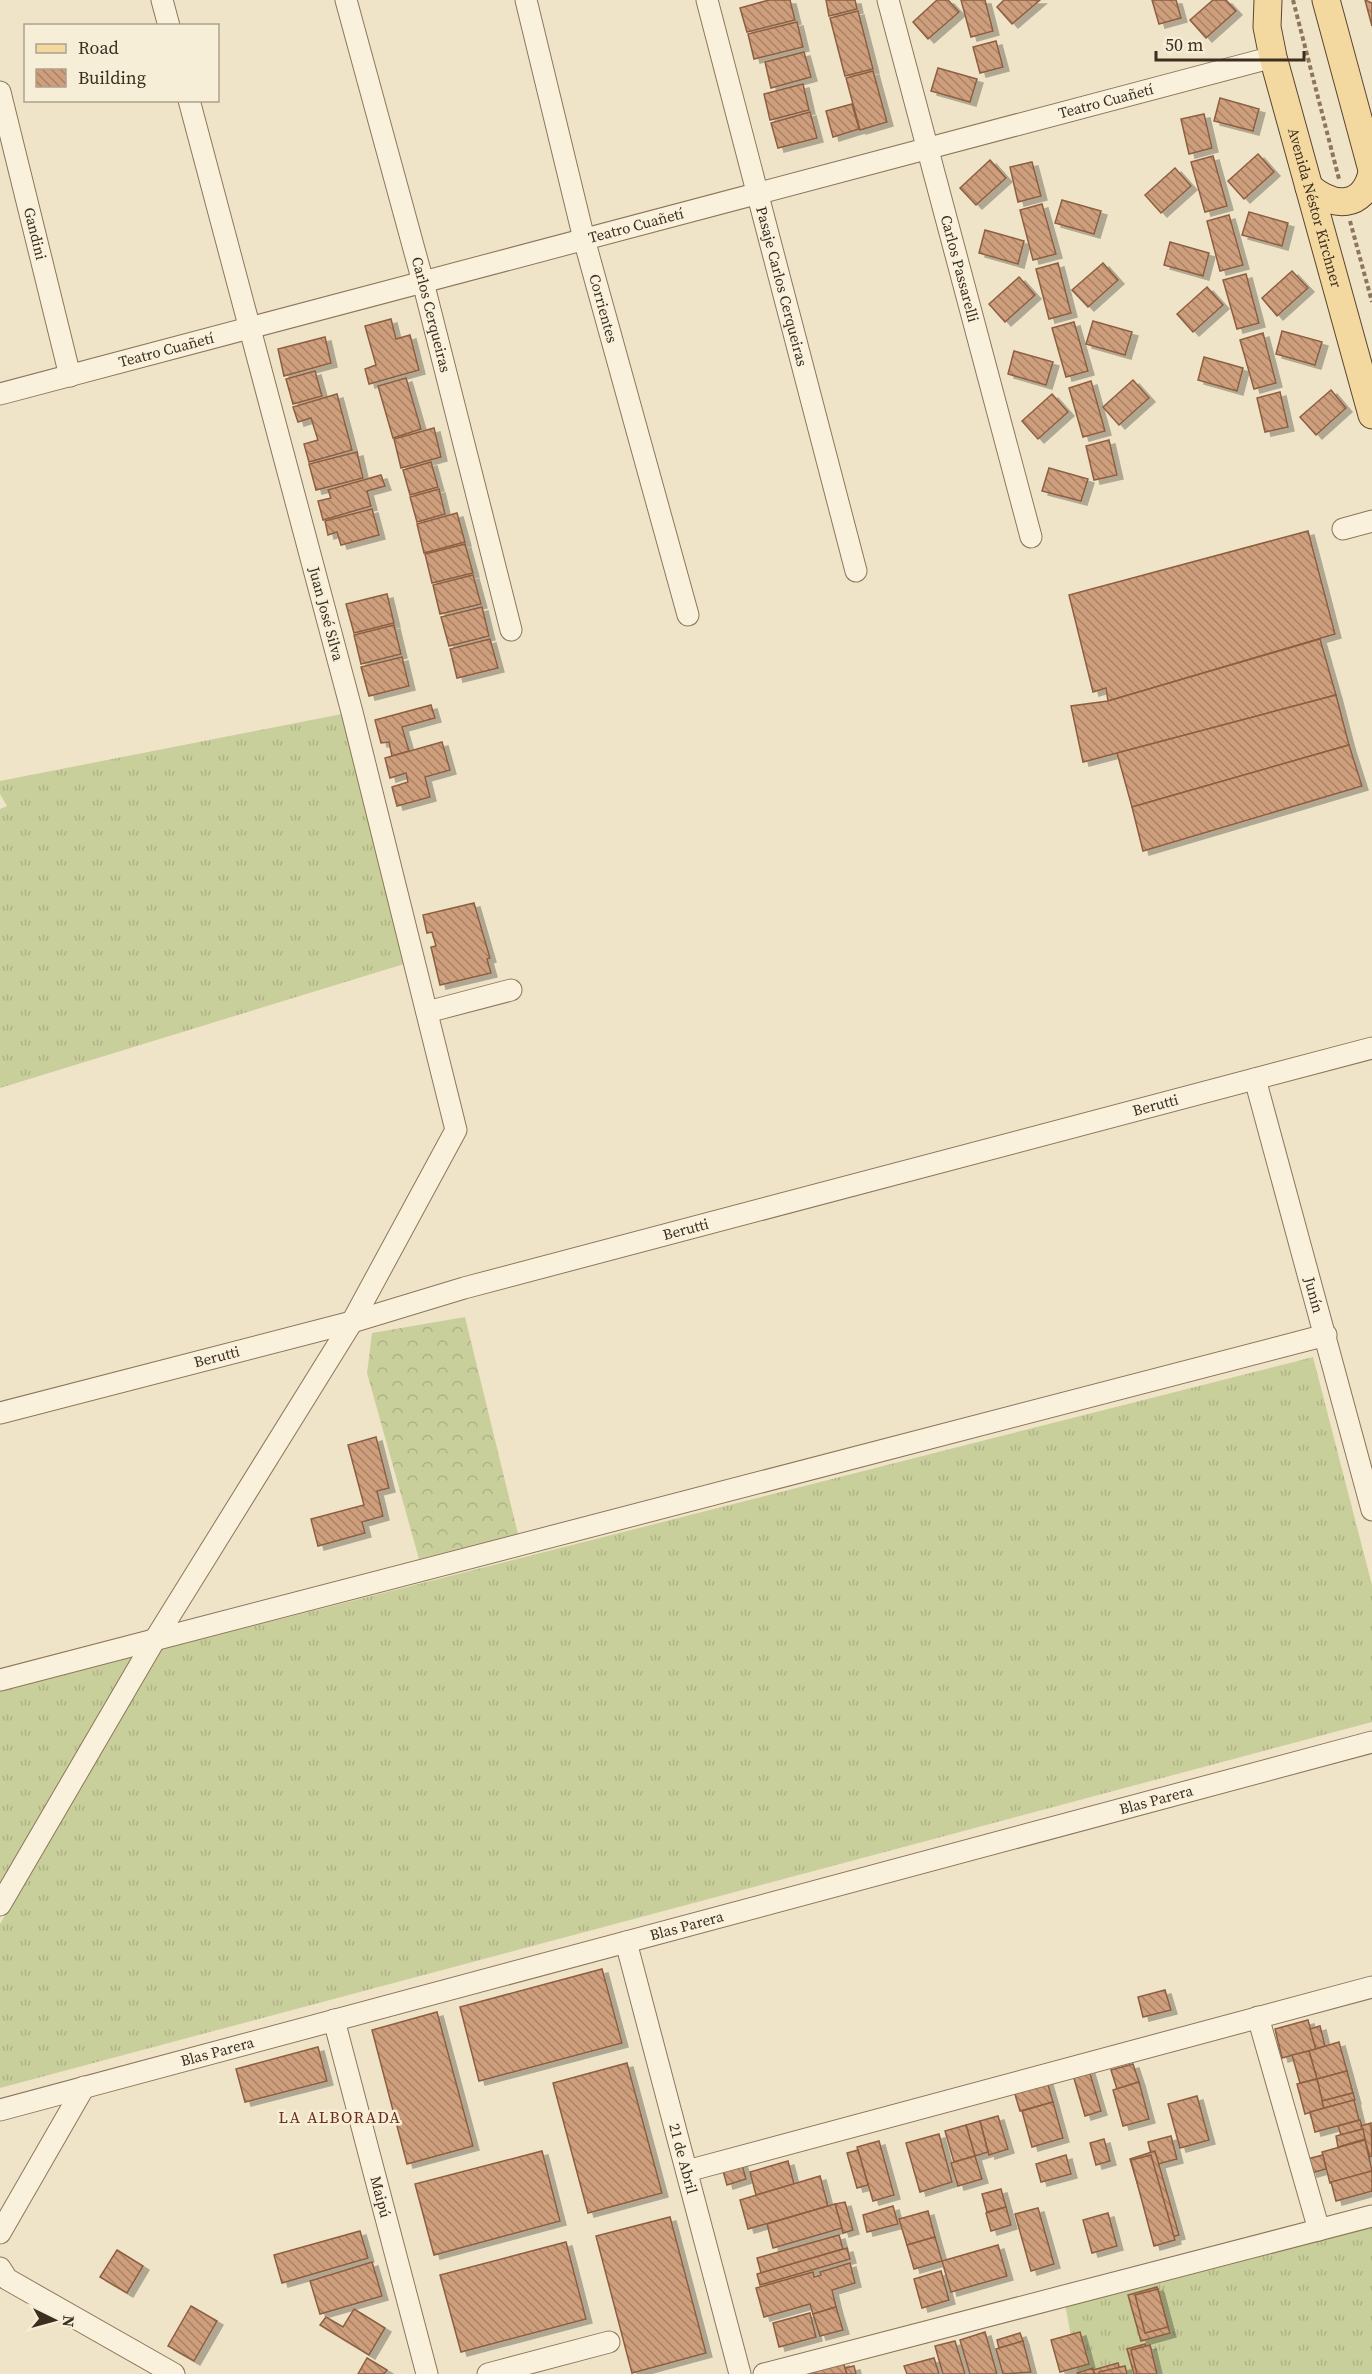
<svg xmlns="http://www.w3.org/2000/svg" width="1372" height="2374" font-family="'Source Serif 4',serif">
  <style>
    .grass { fill: url(#grass-tufts) }
    .forest { fill: url(#forest-crowns) }
    .building { fill: url(#building-back-hatch); stroke: #8d5f41; stroke-width: 1.5; filter: url(#shadow) }
    .lines { fill: none; stroke-linecap: round; stroke-linejoin: round }
    .minor-casing { stroke: #8d765c; stroke-width: 23 }
    .major-casing { stroke: #5b4430; stroke-width: 29 }
    .path { stroke: #8d765c; stroke-width: 4; stroke-dasharray: 4.5 3; stroke-linecap: butt }
    .minor { stroke: #faf1dc; stroke-width: 21 }
    .major { stroke: #f3d9a0; stroke-width: 27 }
    .labels { text-anchor: middle; stroke-width: 5; stroke-linejoin: round; paint-order: stroke }
    .street-label { font-size: 15px; fill: #3d2e20; stroke: #f7eed8 }
    .neighbourhood-label { font-size: 16px; letter-spacing: 1.5px; fill: #6b2e1e; stroke: #f7eed8 }
  </style>
  <defs>
    <pattern id="grass-tufts" width="24" height="20" patternUnits="userSpaceOnUse" patternTransform="scale(1.5)"><rect width="24" height="20" fill="#c9cf9b"/><path d="M3 7l-1-3M5 7V3M7 7l1-3M15 17l-1-3M17 17v-4M19 17l1-3" fill="none" stroke="#aeb285"/></pattern>
    <pattern id="forest-crowns" width="20" height="18" patternUnits="userSpaceOnUse" patternTransform="scale(1.5)"><rect width="20" height="18" fill="#c9cf9b"/><path d="M2 6a3 3 0 1 1 6 0M12 15a3 3 0 1 1 6 0" fill="none" stroke="#aeb285"/></pattern>
    <pattern id="building-back-hatch" width="6" height="6" patternUnits="userSpaceOnUse" patternTransform="scale(1.5)"><rect width="6" height="6" fill="#cf9f7d"/><path d="M-1 5l2 2M0 0l6 6M5-1l2 2" fill="none" stroke="#a98266"/></pattern>
    <filter id="shadow"><feDropShadow dx="6" dy="4" stdDeviation="0" flood-color="#0004"/></filter>
  </defs>
  <rect width="100%" height="100%" fill="#f0e4c8"/>
  <g class="grass">
    <polygon points="352,712 414,961 0,1088 0,809 7,806 0,794 0,781"/>
    <polygon points="1313,1357 1372,1585 1372,1722 0,2088 0,1924 158,1650"/>
    <polygon points="154,1641 0,1905 0,1681"/>
    <polygon points="1372,2223 1372,2374 1078,2374 1065,2304"/>
  </g>
  <polygon class="forest" points="465,1317 518,1534 419,1559 367,1373 372,1333"/>
  <g class="building">
    <polygon points="769,0 790,0 795,20 747,32 740,8"/>
    <polygon points="826,0 855,0 857,9 829,16"/>
    <polygon points="937,0 948,0 959,12 928,39 913,22"/>
    <polygon points="961,0 985,0 993,31 971,37"/>
    <polygon points="1004,0 1040,0 1012,24 997,7"/>
    <polygon points="1152,0 1176,0 1181,18 1159,24"/>
    <polygon points="1213,0 1226,0 1236,11 1206,38 1190,20"/>
    <polygon points="1365,0 1372,3 1372,26"/>
    <polygon points="858,11 873,69 845,76 830,18"/>
    <polygon points="797,22 803,47 754,59 748,34"/>
    <polygon points="996,41 1003,67 980,73 973,47"/>
    <polygon points="804,52 811,77 771,88 765,62"/>
    <polygon points="938,68 977,79 970,102 931,91"/>
    <polygon points="873,71 887,122 860,130 846,78"/>
    <polygon points="803,84 809,110 770,120 764,94"/>
    <polygon points="1220,98 1259,109 1253,131 1214,121"/>
    <polygon points="852,104 859,129 833,137 826,111"/>
    <polygon points="810,112 817,138 778,148 771,123"/>
    <polygon points="1204,114 1212,148 1189,154 1181,119"/>
    <polygon points="1258,154 1274,172 1244,199 1228,181"/>
    <polygon points="1213,156 1227,206 1205,212 1191,162"/>
    <polygon points="990,160 1006,178 976,205 960,188"/>
    <polygon points="1032,162 1041,196 1018,202 1010,167"/>
    <polygon points="1175,168 1191,186 1161,213 1145,195"/>
    <polygon points="1062,200 1101,211 1094,234 1055,223"/>
    <polygon points="1042,204 1056,254 1033,260 1020,210"/>
    <polygon points="1249,212 1288,223 1282,246 1242,235"/>
    <polygon points="1229,215 1243,265 1220,271 1207,221"/>
    <polygon points="985,230 1024,241 1018,264 979,253"/>
    <polygon points="1170,242 1209,253 1203,276 1164,265"/>
    <polygon points="1058,263 1071,313 1049,319 1036,269"/>
    <polygon points="1103,263 1118,280 1088,307 1072,290"/>
    <polygon points="1292,271 1308,288 1277,316 1262,298"/>
    <polygon points="1246,274 1259,323 1237,329 1223,280"/>
    <polygon points="1019,277 1035,295 1005,322 989,304"/>
    <polygon points="1207,287 1223,305 1193,332 1177,314"/>
    <polygon points="391,319 396,339 410,335 419,370 369,384 365,369 376,365 365,326"/>
    <polygon points="1093,321 1132,332 1125,355 1086,344"/>
    <polygon points="1074,322 1088,371 1066,377 1052,328"/>
    <polygon points="1282,331 1322,342 1315,365 1276,354"/>
    <polygon points="1263,333 1276,383 1254,389 1240,340"/>
    <polygon points="325,337 331,363 284,376 278,349"/>
    <polygon points="1014,351 1053,362 1046,385 1008,374"/>
    <polygon points="1204,357 1243,368 1237,391 1198,380"/>
    <polygon points="315,371 322,396 293,404 286,379"/>
    <polygon points="406,378 421,429 393,438 378,386"/>
    <polygon points="1133,380 1149,398 1119,425 1103,407"/>
    <polygon points="1091,381 1105,431 1083,437 1069,388"/>
    <polygon points="1331,390 1346,408 1316,435 1300,417"/>
    <polygon points="1280,392 1288,427 1265,432 1257,398"/>
    <polygon points="337,394 352,450 309,462 304,444 318,440 311,418 298,422 293,407"/>
    <polygon points="1052,394 1068,412 1038,439 1022,421"/>
    <polygon points="434,428 441,457 401,468 394,439"/>
    <polygon points="1109,440 1117,475 1094,480 1086,446"/>
    <polygon points="357,452 363,478 316,490 309,464"/>
    <polygon points="431,462 438,487 410,495 403,470"/>
    <polygon points="1049,468 1088,479 1081,501 1042,491"/>
    <polygon points="381,475 385,486 367,491 371,506 323,520 318,501 331,498 328,490"/>
    <polygon points="439,489 445,514 417,522 410,497"/>
    <polygon points="372,509 379,535 341,545 337,532 328,535 325,521"/>
    <polygon points="457,513 465,542 424,553 417,524"/>
    <polygon points="1308,531 1335,634 1108,701 1106,688 1093,692 1069,595"/>
    <polygon points="465,544 473,573 432,583 425,554"/>
    <polygon points="473,575 481,604 440,614 433,585"/>
    <polygon points="387,594 394,623 354,633 346,604"/>
    <polygon points="482,607 489,636 449,646 441,617"/>
    <polygon points="394,625 401,654 361,664 354,635"/>
    <polygon points="490,639 498,668 457,678 450,649"/>
    <polygon points="1320,639 1336,695 1083,762 1071,706 1108,701"/>
    <polygon points="402,657 409,686 369,696 361,667"/>
    <polygon points="1336,695 1349,745 1132,807 1117,753"/>
    <polygon points="431,705 435,718 402,727 409,751 392,756 389,742 381,743 375,720"/>
    <polygon points="442,742 450,770 425,777 430,797 397,806 392,787 408,782 406,773 390,778 385,758"/>
    <polygon points="1349,745 1362,786 1143,851 1132,807"/>
    <polygon points="474,903 490,958 487,959 491,973 440,985 431,947 436,946 432,932 427,933 423,915"/>
    <polygon points="376,1437 389,1488 377,1491 383,1516 362,1522 365,1533 318,1546 311,1519 364,1505 348,1445"/>
    <polygon points="602,1969 622,2043 479,2081 460,2007"/>
    <polygon points="1165,1990 1171,2010 1143,2017 1138,1997"/>
    <polygon points="437,2012 473,2146 407,2164 372,2030"/>
    <polygon points="1308,2020 1316,2049 1282,2058 1275,2029"/>
    <polygon points="1320,2026 1325,2046 1316,2049 1310,2029"/>
    <polygon points="1339,2042 1347,2071 1317,2079 1309,2051"/>
    <polygon points="318,2047 327,2081 245,2102 236,2069"/>
    <polygon points="1309,2051 1317,2079 1300,2083 1292,2055"/>
    <polygon points="627,2063 662,2193 588,2213 553,2083"/>
    <polygon points="1133,2064 1139,2082 1117,2089 1111,2070"/>
    <polygon points="1089,2070 1101,2111 1085,2116 1073,2075"/>
    <polygon points="1347,2071 1353,2093 1322,2101 1317,2079"/>
    <polygon points="1317,2079 1324,2108 1305,2114 1297,2084"/>
    <polygon points="1047,2081 1053,2102 1020,2111 1014,2091"/>
    <polygon points="1139,2082 1149,2119 1123,2126 1113,2090"/>
    <polygon points="1353,2093 1355,2100 1324,2108 1322,2101"/>
    <polygon points="1197,2096 1209,2140 1180,2148 1168,2104"/>
    <polygon points="1354,2100 1359,2120 1315,2132 1310,2112"/>
    <polygon points="1053,2102 1063,2138 1032,2147 1022,2111"/>
    <polygon points="998,2116 1008,2149 989,2155 980,2121"/>
    <polygon points="1360,2120 1363,2129 1341,2135 1338,2126"/>
    <polygon points="980,2121 988,2152 975,2156 966,2125"/>
    <polygon points="1371,2123 1372,2156 1370,2157 1361,2126"/>
    <polygon points="966,2125 975,2156 954,2162 945,2131"/>
    <polygon points="1363,2129 1365,2139 1338,2147 1336,2136"/>
    <polygon points="939,2134 952,2182 920,2192 906,2143"/>
    <polygon points="1171,2136 1177,2159 1154,2165 1148,2142"/>
    <polygon points="1104,2139 1110,2161 1096,2165 1090,2143"/>
    <polygon points="1365,2140 1372,2171 1330,2183 1322,2152"/>
    <polygon points="879,2141 894,2195 873,2201 857,2147"/>
    <polygon points="858,2150 868,2185 857,2188 847,2153"/>
    <polygon points="542,2151 560,2221 434,2255 415,2184"/>
    <polygon points="1155,2151 1179,2235 1155,2242 1130,2159"/>
    <polygon points="1066,2155 1071,2174 1041,2182 1036,2164"/>
    <polygon points="1151,2155 1175,2240 1154,2246 1131,2160"/>
    <polygon points="1323,2155 1326,2169 1311,2173 1307,2159"/>
    <polygon points="975,2156 982,2179 958,2186 951,2163"/>
    <polygon points="740,2158 746,2179 727,2185 721,2164"/>
    <polygon points="788,2161 794,2184 756,2195 750,2172"/>
    <polygon points="1372,2171 1372,2191 1336,2201 1331,2182"/>
    <polygon points="820,2176 828,2206 748,2229 740,2200"/>
    <polygon points="1001,2189 1006,2207 987,2212 982,2194"/>
    <polygon points="845,2202 853,2230 843,2233 835,2204"/>
    <polygon points="835,2204 842,2228 773,2248 767,2224"/>
    <polygon points="893,2206 898,2224 867,2232 863,2215"/>
    <polygon points="1006,2207 1011,2225 991,2231 986,2213"/>
    <polygon points="1038,2208 1054,2264 1031,2271 1015,2214"/>
    <polygon points="928,2211 935,2237 907,2245 899,2219"/>
    <polygon points="1108,2213 1117,2246 1092,2253 1083,2220"/>
    <polygon points="670,2217 706,2353 632,2373 596,2236"/>
    <polygon points="360,2231 368,2258 282,2283 274,2255"/>
    <polygon points="839,2235 843,2249 761,2273 757,2258"/>
    <polygon points="935,2237 942,2261 914,2269 907,2245"/>
    <polygon points="566,2242 586,2319 461,2352 440,2275"/>
    <polygon points="998,2245 1007,2276 951,2292 942,2261"/>
    <polygon points="847,2248 850,2259 760,2285 757,2274"/>
    <polygon points="117,2250 143,2266 127,2293 100,2277"/>
    <polygon points="372,2262 382,2296 320,2314 310,2281"/>
    <polygon points="850,2263 855,2283 832,2290 836,2307 813,2314 810,2304 764,2317 756,2288 813,2272 814,2277 821,2275 820,2272"/>
    <polygon points="941,2271 949,2300 922,2308 914,2279"/>
    <polygon points="1157,2287 1170,2333 1141,2341 1128,2295"/>
    <polygon points="1158,2289 1168,2327 1145,2333 1135,2295"/>
    <polygon points="191,2306 217,2321 194,2361 168,2346"/>
    <polygon points="836,2307 843,2330 820,2336 813,2314"/>
    <polygon points="354,2309 385,2328 369,2355 320,2325 326,2317 343,2327"/>
    <polygon points="810,2313 816,2337 779,2347 773,2323"/>
    <polygon points="985,2332 997,2374 970,2374 960,2340"/>
    <polygon points="1080,2332 1089,2364 1060,2372 1051,2340"/>
    <polygon points="1020,2333 1023,2341 999,2348 997,2340"/>
    <polygon points="955,2341 965,2374 943,2374 935,2346"/>
    <polygon points="1023,2341 1031,2372 1003,2374 996,2349"/>
    <polygon points="1145,2344 1153,2374 1134,2374 1127,2349"/>
    <polygon points="1150,2345 1157,2374 1137,2374 1131,2350"/>
    <polygon points="367,2358 387,2370 384,2374 358,2374"/>
    <polygon points="934,2358 939,2374 907,2374 904,2366"/>
    <polygon points="843,2362 847,2374 801,2374"/>
    <polygon points="1118,2363 1121,2374 1094,2374 1093,2370"/>
    <polygon points="854,2366 856,2374 847,2374 845,2368"/>
    <polygon points="1125,2366 1127,2374 1099,2374 1099,2372"/>
    <polygon points="1093,2368 1094,2374 1077,2374 1077,2373"/>
  </g>
  <g class="lines">
    <defs>
      <g id="minor">
        <polyline points="162,0 169,26"/>
        <path id="s1" d="M346 0 423 282 511 630"/>
        <path id="s2" d="M526 0 584 239 688 615"/>
        <path id="s3" d="M707 0 856 571"/>
        <path id="s4" d="M888 0 1031 537"/>
        <path id="s5" d="M0 92 70 376"/>
        <path id="s6" d="M0 394 1273 57"/>
        <polyline points="1343,529 1372,521"/>
        <polyline points="427,1012 511,990"/>
        <path id="s7" d="M1255 1079 1372 1510"/>
        <path id="s8" d="M0 1413 352 1322 464 1288 1372 1048"/>
        <polyline points="0,1680 1326,1335"/>
        <polyline points="0,1905 154,1641 352,1322 456,1130 352,712 189,100"/>
        <path id="s9" d="M626 1942 740 2374"/>
        <polyline points="1258,2017 1319,2230"/>
        <path id="s10" d="M334 2020 427 2374"/>
        <path id="s11" d="M0 2110 1372 1742"/>
        <polyline points="687,2171 1372,1987"/>
        <polyline points="0,2233 84,2087"/>
        <polyline points="0,2268 7,2279 174,2374"/>
        <polyline points="488,2374 609,2342"/>
        <polyline points="764,2374 1372,2216"/>
      </g>
      <g id="major">
        <path id="s12" d="M1268 0 1267 27 1273 57 1372 415"/>
        <polyline points="1326,0 1372,170"/>
        <path d="M1309 187C1334 208 1363 209 1372 173"/>
      </g>
    </defs>
    <use href="#minor" class="minor-casing"/>
    <use href="#major" class="major-casing"/>
    <g class="path">
      <polyline points="1293,0 1339,179"/>
      <polyline points="1350,221 1372,302"/>
    </g>
    <use href="#minor" class="minor"/>
    <use href="#major" class="major"/>
  </g>
  <g class="labels">
    <g class="street-label">
      <text dy="5" stroke="none"><textPath href="#s6" startOffset="1144">Teatro Cuañetí</textPath></text>
      <text dy="5" stroke="none"><textPath href="#s12" startOffset="214">Avenida Néstor Kirchner</textPath></text>
      <text dy="5" stroke="none"><textPath href="#s6" startOffset="658">Teatro Cuañetí</textPath></text>
      <text dy="5" stroke="none"><textPath href="#s5" startOffset="146">Gandini</textPath></text>
      <text dy="5" stroke="none"><textPath href="#s4" startOffset="278">Carlos Passarelli</textPath></text>
      <text dy="5" stroke="none"><textPath href="#s3" startOffset="296">Pasaje Carlos Cerqueiras</textPath></text>
      <text dy="5" stroke="none"><textPath href="#s2" startOffset="318">Corrientes</textPath></text>
      <text dy="5" stroke="none"><textPath href="#s1" startOffset="326">Carlos Cerqueiras</textPath></text>
      <text dy="5" stroke="none"><textPath href="#s6" startOffset="172">Teatro Cuañetí</textPath></text>
      <text transform="translate(326 614) rotate(75)" y="5">Juan José Silva</text>
      <text dy="5" stroke="none"><textPath href="#s8" startOffset="1196">Berutti</textPath></text>
      <text dy="5" stroke="none"><textPath href="#s8" startOffset="710">Berutti</textPath></text>
      <text dy="5" stroke="none"><textPath href="#s7" startOffset="224">Junín</textPath></text>
      <text dy="5" stroke="none"><textPath href="#s8" startOffset="224">Berutti</textPath></text>
      <text dy="5" stroke="none"><textPath href="#s11" startOffset="1197">Blas Parera</textPath></text>
      <text dy="5" stroke="none"><textPath href="#s11" startOffset="711">Blas Parera</textPath></text>
      <text dy="5" stroke="none"><textPath href="#s11" startOffset="225">Blas Parera</textPath></text>
      <text dy="5" stroke="none"><textPath href="#s9" startOffset="224">21 de Abril</textPath></text>
      <text dy="5" stroke="none"><textPath href="#s10" startOffset="183">Maipú</textPath></text>
    </g>
    <g class="neighbourhood-label">
      <text x="340" y="2123">LA ALBORADA</text>
    </g>
  </g>
  <rect x="24" y="24" width="195" height="78" fill="#f7eed8" stroke="#ada18e" stroke-width="1.5"/>
  <rect x="36" y="44" width="30" height="9" fill="#f3d9a0" stroke="#ada18e" stroke-width="1.5"/>
  <text x="78" y="54" font-size="18" fill="#3d2e20">Road</text>
  <rect x="36" y="69" width="30" height="18" fill="url(#building-back-hatch)" stroke="#ada18e" stroke-width="1.5"/>
  <text x="78" y="84" font-size="18" fill="#3d2e20">Building</text>
  <g transform="translate(54 2320) rotate(95)" stroke="#f7eed8" stroke-width="4.5" paint-order="stroke">
  <path d="M0-4.5L10 22L0 15L-10 22Z" fill="#3d2e20"/>
  <text y="-9" font-size="16" font-weight="bold" text-anchor="middle" fill="#3d2e20">N</text>
  </g>
  <path d="M1156 51v9h148v-9" fill="none" stroke="#3d2e20" stroke-width="3"/>
  <text x="1165" y="51" font-size="18" fill="#3d2e20" stroke="#f7eed8" stroke-width="4.5" paint-order="stroke">50 m</text>
</svg>
